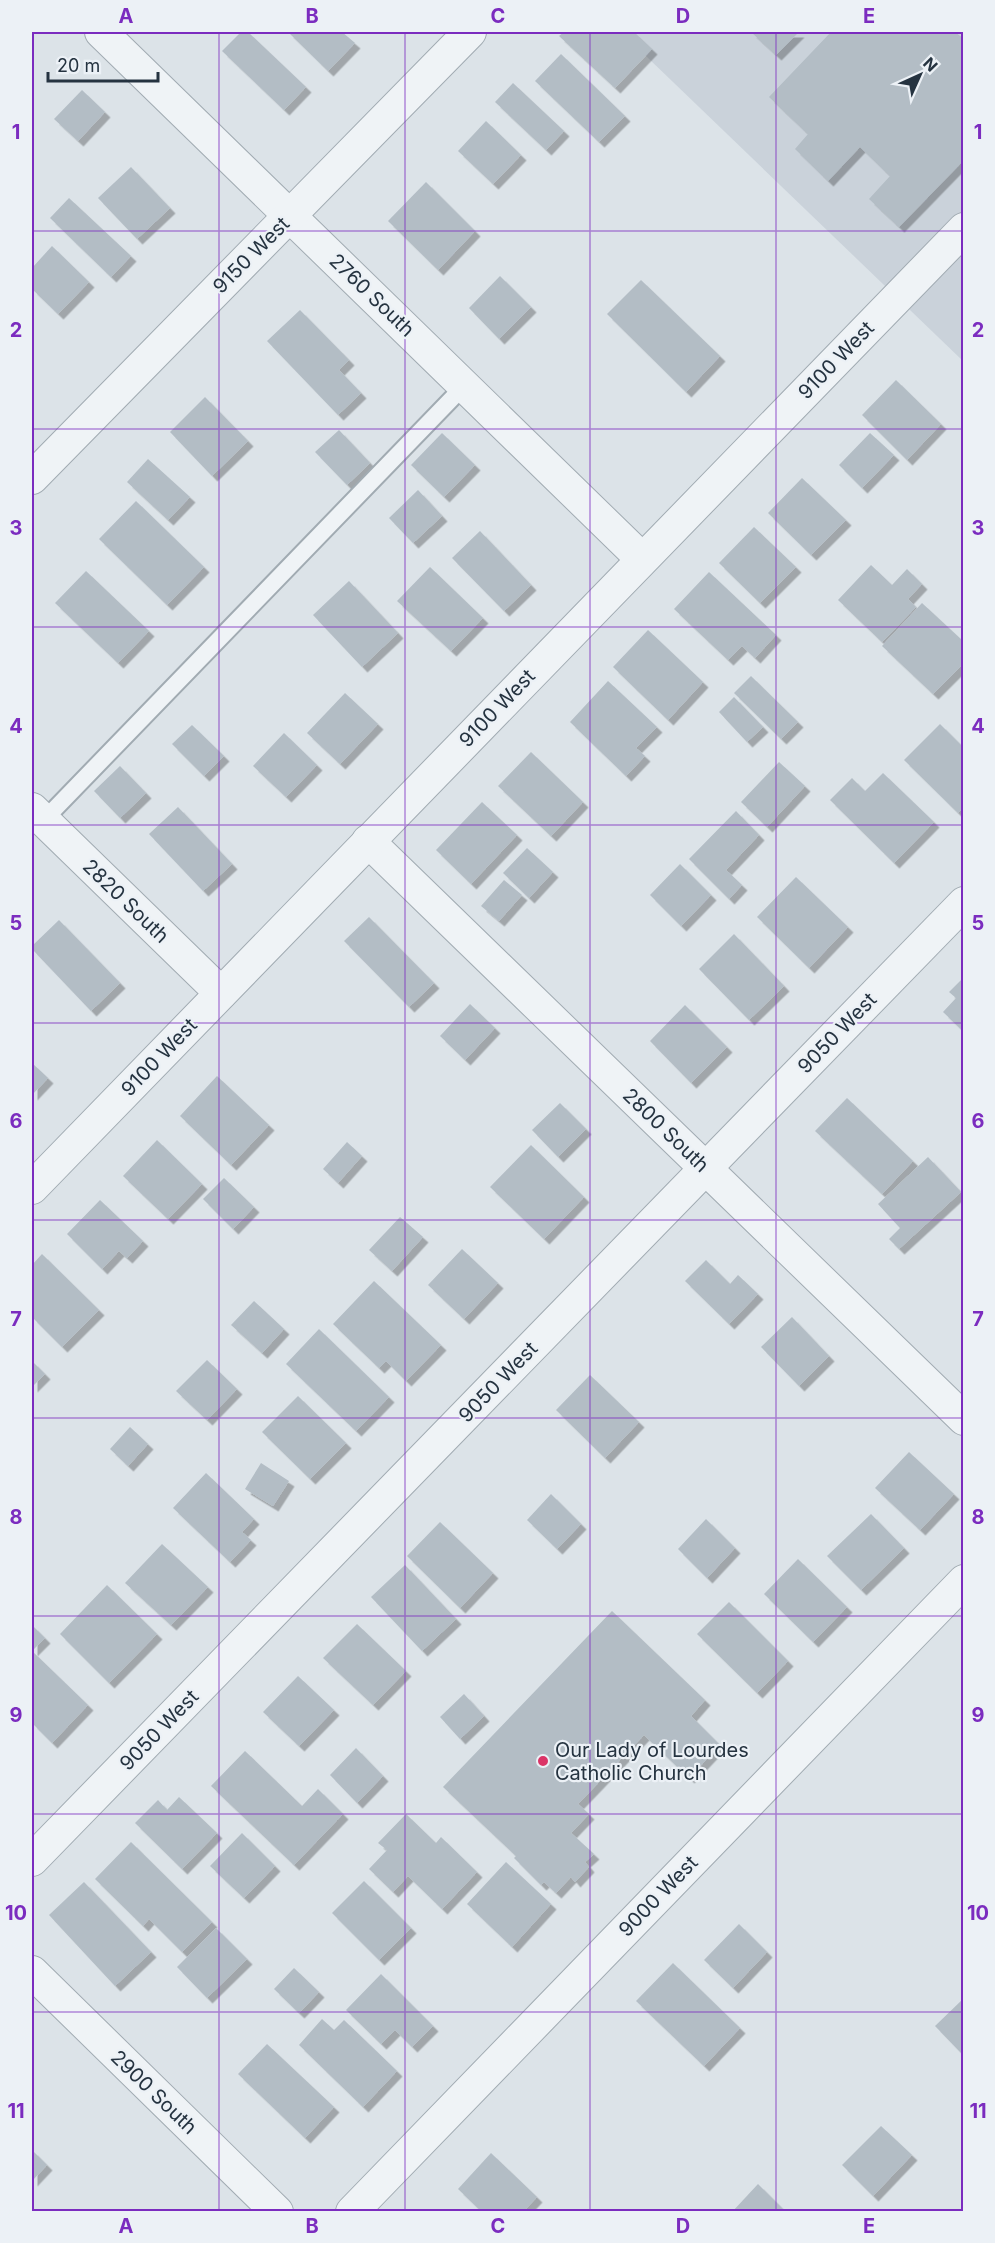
<svg xmlns="http://www.w3.org/2000/svg" width="995" height="2243" font-family="Inter,sans-serif">
  <style>
    .built { fill: #cad2da }
    .building { fill: #b3bdc5; filter: url(#shadow) }
    .lines { fill: none; stroke-linecap: round; stroke-linejoin: round }
    .service-casing { stroke: #a1abb2; stroke-width: 20 }
    .minor-casing { stroke: #a1abb2; stroke-width: 34 }
    .service { stroke: #eff3f6; stroke-width: 16 }
    .minor { stroke: #eff3f6; stroke-width: 32 }
    .grid { fill: none; stroke: #7b2cbf; stroke-width: 1.5; stroke-opacity: 0.55 }
    .poi-dot { fill: #db3467; stroke: #ecf1f6; stroke-width: 2 }
    .labels { text-anchor: middle; stroke-width: 4.5; stroke-linejoin: round; paint-order: stroke }
    .street-label { font-size: 20px; fill: #253340; stroke: #ecf1f6 }
    .poi-label { font-size: 20px; fill: #253340; stroke: #ecf1f6; text-anchor: start }
    .neatline { fill: none; stroke: #7b2cbf; stroke-width: 2 }
    .grid-label { font-size: 20px; text-anchor: middle; font-weight: bold; fill: #7b2cbf }
  </style>
  <defs>
    <filter id="shadow"><feDropShadow dx="5.5" dy="5.5" stdDeviation="0" flood-color="#0004"/></filter>
  </defs>
  <rect width="100%" height="100%" fill="#dce3e8"/>
  <polygon class="built" points="621,32 963,32 963,361"/>
  <g class="building">
    <polygon points="241,32 248,32 306,87 284,110 222,51"/>
    <polygon points="288,32 342,32 355,43 328,71"/>
    <polygon points="564,32 634,32 652,49 615,88 559,36"/>
    <polygon points="751,32 799,32 776,55"/>
    <polygon points="831,32 955,32 964,39 964,160 899,227 869,199 890,176 860,147 828,181 795,149 808,134 769,97"/>
    <polygon points="561,54 625,116 599,142 535,81"/>
    <polygon points="513,83 564,131 546,150 495,102"/>
    <polygon points="82,90 105,112 78,141 54,119"/>
    <polygon points="486,121 521,155 493,184 458,151"/>
    <polygon points="131,167 170,208 137,239 98,198"/>
    <polygon points="426,182 475,231 438,270 388,221"/>
    <polygon points="69,198 131,256 111,277 50,218"/>
    <polygon points="52,246 89,282 58,314 32,289 32,268"/>
    <polygon points="500,276 531,307 499,339 469,308"/>
    <polygon points="641,280 720,356 686,392 607,314"/>
    <polygon points="300,310 349,360 339,370 361,393 338,415 267,341"/>
    <polygon points="896,380 941,424 907,460 862,415"/>
    <polygon points="205,397 248,441 212,476 170,432"/>
    <polygon points="339,430 370,463 347,485 315,452"/>
    <polygon points="442,433 475,465 444,497 411,465"/>
    <polygon points="870,433 894,455 862,488 839,465"/>
    <polygon points="148,459 190,497 168,520 127,482"/>
    <polygon points="802,478 846,520 811,555 768,513"/>
    <polygon points="418,490 442,516 413,543 389,518"/>
    <polygon points="136,501 204,567 167,605 99,539"/>
    <polygon points="754,527 796,567 760,603 719,563"/>
    <polygon points="480,531 531,585 504,611 452,558"/>
    <polygon points="871,565 892,585 907,569 922,584 908,599 916,607 882,642 838,600"/>
    <polygon points="430,567 483,618 451,651 397,601"/>
    <polygon points="86,571 149,631 118,663 55,603"/>
    <polygon points="709,572 776,635 755,658 742,646 728,660 674,609"/>
    <polygon points="349,581 398,633 362,667 313,615"/>
    <polygon points="922,603 964,642 964,663 933,694 882,646"/>
    <polygon points="648,630 703,682 668,720 613,667"/>
    <polygon points="751,676 798,722 781,739 734,693"/>
    <polygon points="608,681 657,727 636,748 645,756 626,776 570,722"/>
    <polygon points="345,693 378,724 340,764 307,733"/>
    <polygon points="734,697 763,727 747,742 719,712"/>
    <polygon points="940,724 964,748 964,807 958,813 904,760"/>
    <polygon points="192,725 224,756 204,776 172,744"/>
    <polygon points="284,733 317,765 286,797 253,766"/>
    <polygon points="531,752 583,802 551,836 498,786"/>
    <polygon points="779,762 805,786 767,827 741,802"/>
    <polygon points="120,766 146,793 120,818 94,791"/>
    <polygon points="883,773 934,822 894,863 830,800 852,778 865,791"/>
    <polygon points="482,802 517,835 471,884 436,850"/>
    <polygon points="178,807 232,864 203,891 149,834"/>
    <polygon points="736,811 759,835 726,870 742,885 729,899 689,859"/>
    <polygon points="527,848 553,872 529,898 503,873"/>
    <polygon points="680,864 711,895 681,926 650,895"/>
    <polygon points="796,877 848,927 809,968 757,917"/>
    <polygon points="504,880 522,895 499,921 481,906"/>
    <polygon points="369,917 434,983 409,1007 344,941"/>
    <polygon points="59,920 120,983 91,1011 32,949 32,946"/>
    <polygon points="734,934 784,986 749,1020 699,969"/>
    <polygon points="964,977 964,1032 943,1012 956,998 949,992"/>
    <polygon points="470,1004 495,1028 465,1060 440,1036"/>
    <polygon points="685,1005 727,1047 691,1083 650,1041"/>
    <polygon points="32,1063 48,1078 32,1095"/>
    <polygon points="217,1076 269,1125 231,1165 180,1116"/>
    <polygon points="847,1098 913,1161 882,1194 815,1131"/>
    <polygon points="560,1103 586,1129 558,1157 532,1130"/>
    <polygon points="157,1140 202,1184 168,1219 123,1176"/>
    <polygon points="347,1142 362,1156 338,1183 323,1169"/>
    <polygon points="531,1145 584,1197 544,1239 490,1187"/>
    <polygon points="928,1157 961,1192 899,1249 889,1239 900,1228 878,1204"/>
    <polygon points="224,1178 254,1207 233,1229 203,1199"/>
    <polygon points="100,1200 143,1241 127,1258 119,1251 102,1269 67,1234"/>
    <polygon points="400,1217 423,1237 392,1271 369,1250"/>
    <polygon points="462,1249 498,1283 464,1319 428,1285"/>
    <polygon points="42,1254 99,1310 62,1347 32,1317 32,1265"/>
    <polygon points="706,1260 730,1284 738,1275 758,1294 729,1324 685,1281"/>
    <polygon points="374,1281 441,1345 406,1381 386,1361 379,1368 333,1324"/>
    <polygon points="254,1301 284,1329 262,1353 231,1325"/>
    <polygon points="792,1317 829,1356 799,1386 761,1347"/>
    <polygon points="319,1329 389,1397 356,1431 286,1364"/>
    <polygon points="207,1360 237,1389 207,1420 176,1391"/>
    <polygon points="32,1361 45,1374 32,1387"/>
    <polygon points="590,1375 639,1422 605,1458 556,1410"/>
    <polygon points="298,1396 346,1443 310,1479 262,1432"/>
    <polygon points="130,1427 148,1444 128,1466 110,1449"/>
    <polygon points="909,1452 954,1494 920,1530 875,1488"/>
    <polygon points="261,1463 289,1481 273,1506 245,1489"/>
    <polygon points="206,1473 254,1519 242,1532 251,1540 230,1562 173,1508"/>
    <polygon points="551,1494 581,1524 557,1549 527,1520"/>
    <polygon points="871,1514 904,1548 861,1590 827,1556"/>
    <polygon points="706,1519 735,1548 707,1578 678,1549"/>
    <polygon points="440,1522 493,1573 460,1608 407,1556"/>
    <polygon points="162,1544 208,1587 171,1625 125,1583"/>
    <polygon points="798,1559 847,1607 813,1642 764,1594"/>
    <polygon points="405,1565 456,1619 422,1651 371,1597"/>
    <polygon points="107,1585 157,1634 109,1683 60,1634"/>
    <polygon points="729,1602 788,1661 757,1693 697,1634"/>
    <polygon points="612,1611 705,1700 691,1716 720,1745 689,1778 644,1735 578,1804 589,1814 571,1833 594,1854 585,1862 589,1867 575,1882 571,1877 556,1893 544,1882 541,1885 514,1858 516,1856 443,1787"/>
    <polygon points="357,1624 406,1671 373,1705 323,1658"/>
    <polygon points="32,1625 45,1638 32,1651 88,1705 52,1743 32,1723"/>
    <polygon points="298,1676 334,1710 299,1746 263,1712"/>
    <polygon points="464,1694 484,1716 460,1739 440,1717"/>
    <polygon points="356,1748 383,1776 357,1803 330,1775"/>
    <polygon points="245,1751 302,1806 318,1789 343,1814 294,1865 211,1786"/>
    <polygon points="179,1797 217,1833 182,1869 135,1823 158,1800 167,1810"/>
    <polygon points="406,1814 436,1843 441,1837 477,1872 442,1909 408,1876 393,1892 369,1869 387,1850 378,1843"/>
    <polygon points="242,1833 275,1866 244,1898 210,1866"/>
    <polygon points="131,1842 212,1922 182,1952 149,1919 143,1926 95,1879"/>
    <polygon points="506,1862 551,1904 512,1947 467,1904"/>
    <polygon points="364,1881 411,1928 379,1960 332,1913"/>
    <polygon points="84,1882 151,1952 115,1986 49,1915"/>
    <polygon points="739,1924 767,1952 733,1988 704,1960"/>
    <polygon points="216,1928 247,1959 207,1998 177,1967"/>
    <polygon points="673,1963 740,2028 704,2066 636,2001"/>
    <polygon points="294,1968 319,1992 299,2013 274,1989"/>
    <polygon points="381,1974 433,2026 412,2047 395,2030 381,2044 346,2010"/>
    <polygon points="964,1998 964,2056 935,2026"/>
    <polygon points="322,2019 334,2030 344,2020 397,2071 363,2107 299,2045"/>
    <polygon points="267,2044 334,2107 305,2138 238,2074"/>
    <polygon points="881,2126 912,2155 873,2196 842,2165"/>
    <polygon points="32,2150 47,2165 32,2181"/>
    <polygon points="491,2153 537,2197 523,2212 482,2212 458,2189"/>
    <polygon points="758,2184 786,2212 732,2212"/>
  </g>
  <g class="lines">
    <defs>
      <polyline id="service" points="43,821 464,386"/>
      <g id="minor">
        <polyline points="101,32 642,559"/>
        <polyline points="32,478 470,32"/>
        <polyline points="32,809 221,993"/>
        <polyline points="368,841 964,1419"/>
        <polyline points="32,1188 964,229"/>
        <polyline points="32,1860 964,903"/>
        <polyline points="32,1972 277,2212"/>
        <polyline points="352,2212 964,1581"/>
      </g>
    </defs>
    <use href="#service" class="service-casing"/>
    <use href="#minor" class="minor-casing"/>
    <use href="#service" class="service"/>
    <use href="#minor" class="minor"/>
  </g>
  <path class="grid" d="M219 32V2212M405 32V2212M590 32V2212M776 32V2212M32 231H964M32 429H964M32 627H964M32 825H964M32 1023H964M32 1220H964M32 1418H964M32 1616H964M32 1814H964M32 2012H964"/>
  <circle class="poi-dot" cx="543" cy="1761" r="6"/>
  <g class="labels">
    <g class="street-label">
      <text transform="translate(251 255) rotate(-45)" y="7">9150 West</text>
      <text transform="translate(372 295) rotate(44)" y="7">2760 South</text>
      <text transform="translate(836 360) rotate(-46)" y="7">9100 West</text>
      <text transform="translate(497 708) rotate(-46)" y="7">9100 West</text>
      <text transform="translate(126 901) rotate(44)" y="7">2820 South</text>
      <text transform="translate(837 1033) rotate(-46)" y="7">9050 West</text>
      <text transform="translate(159 1057) rotate(-46)" y="7">9100 West</text>
      <text transform="translate(666 1130) rotate(44)" y="7">2800 South</text>
      <text transform="translate(498 1382) rotate(-46)" y="7">9050 West</text>
      <text transform="translate(159 1730) rotate(-46)" y="7">9050 West</text>
      <text transform="translate(658 1896) rotate(-46)" y="7">9000 West</text>
      <text transform="translate(154 2092) rotate(44)" y="7">2900 South</text>
    </g>
    <g class="poi-label">
      <text x="555" y="1757">Our Lady of Lourdes<tspan x="555" dy="23">Catholic Church</tspan></text>
    </g>
  </g>
  <rect width="995" height="2243" fill="none" stroke="#ecf1f6" stroke-width="66"/>
  <g transform="translate(920 75) rotate(45)" stroke="#ecf1f6" stroke-width="4.5" paint-order="stroke">
  <path d="M0-4.5L10 22L0 15L-10 22Z" fill="#253340"/>
  <text y="-9" font-size="16" font-weight="bold" text-anchor="middle" fill="#253340">N</text>
  </g>
  <path d="M48 72v9h110v-9" fill="none" stroke="#253340" stroke-width="3"/>
  <text x="57" y="72" font-size="18" fill="#253340" stroke="#ecf1f6" stroke-width="4.5" paint-order="stroke">20 m</text>
  <rect x="33" y="33" width="929" height="2177" class="neatline"/>
  <g class="grid-label">
    <text x="126" y="23">A</text>
    <text x="312" y="23">B</text>
    <text x="498" y="23">C</text>
    <text x="683" y="23">D</text>
    <text x="869" y="23">E</text>
    <text x="16" y="139">1</text>
    <text x="978" y="139">1</text>
    <text x="16" y="337">2</text>
    <text x="978" y="337">2</text>
    <text x="16" y="535">3</text>
    <text x="978" y="535">3</text>
    <text x="16" y="733">4</text>
    <text x="978" y="733">4</text>
    <text x="16" y="930">5</text>
    <text x="978" y="930">5</text>
    <text x="16" y="1128">6</text>
    <text x="978" y="1128">6</text>
    <text x="16" y="1326">7</text>
    <text x="978" y="1326">7</text>
    <text x="16" y="1524">8</text>
    <text x="978" y="1524">8</text>
    <text x="16" y="1722">9</text>
    <text x="978" y="1722">9</text>
    <text x="16" y="1920">10</text>
    <text x="978" y="1920">10</text>
    <text x="16" y="2118">11</text>
    <text x="978" y="2118">11</text>
    <text x="126" y="2233">A</text>
    <text x="312" y="2233">B</text>
    <text x="498" y="2233">C</text>
    <text x="683" y="2233">D</text>
    <text x="869" y="2233">E</text>
  </g>
</svg>
